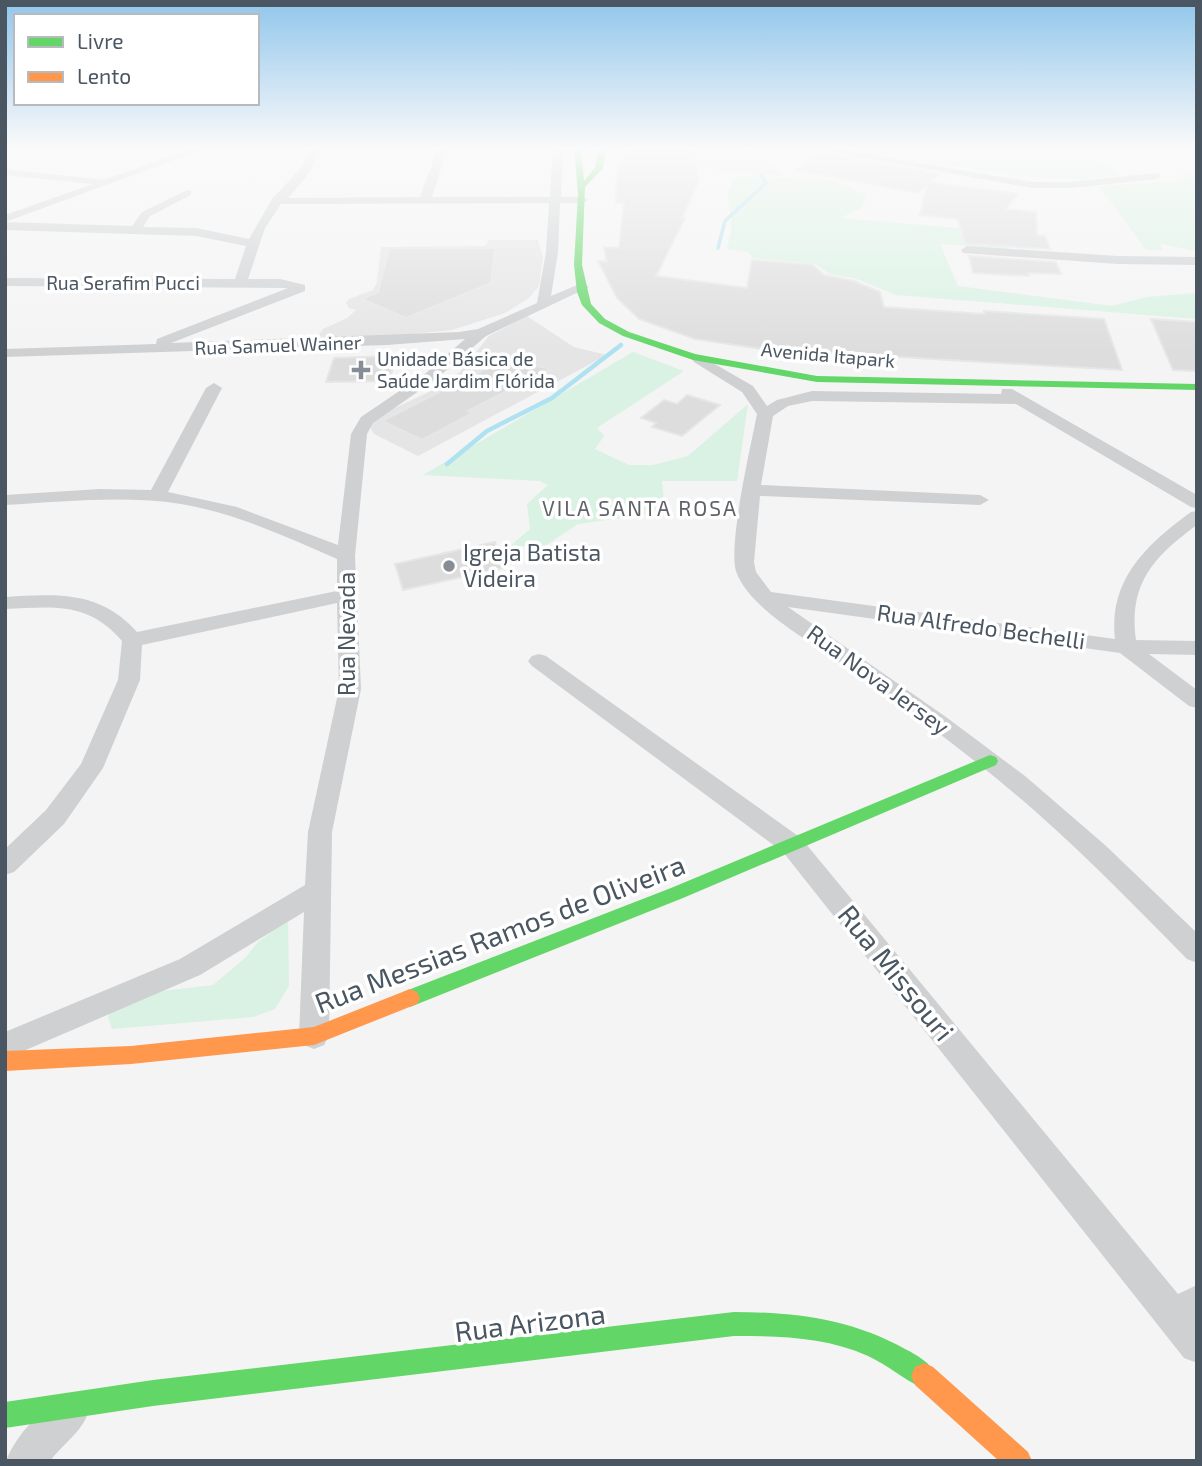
<svg xmlns="http://www.w3.org/2000/svg" width="1202" height="1466" font-family="'Exo 2',sans-serif">
  <style>
    .commercial { fill: #e8e7e3 }
    .education { fill: #e6e5e6 }
    .green { fill: #d9f2e3 }
    .lines { fill: none; stroke-linecap: round; stroke-linejoin: round }
    .stream-far1 { stroke: #aee2f0; stroke-width: 3.5 }
    .stream { stroke: #aee2f0; stroke-width: 4.5 }
    .building { fill: #ddddde; stroke: #e5e6e7; stroke-width: 2 }
    .street { fill: #ced0d2; fill-rule: evenodd }
    .fast { fill: #63d668; fill-rule: evenodd }
    .slow { fill: #ff974d; fill-rule: evenodd }
    .poi-dot { fill: #868d94; stroke: #fff; stroke-width: 2.5 }
    .labels { text-anchor: middle; stroke-width: 7; stroke-linejoin: round; paint-order: stroke }
    .far-street-label { font-size: 19px; fill: #4a5661; stroke: #fff }
    .far-poi-label { font-size: 19px; fill: #4a5661; stroke: #fff; text-anchor: start }
    .far-quarter-label { font-size: 21px; letter-spacing: 2px; fill: #5f6368; stroke: #fff }
    .poi-label { font-size: 23px; fill: #4a5661; stroke: #fff; text-anchor: start }
    .street-label { font-size: 23px; fill: #4a5661; stroke: #fff }
    .near-street-label { font-size: 28px; fill: #4a5661; stroke: #fff }
  </style>
  <rect width="100%" height="100%" fill="#f4f4f4"/>
  <polygon class="commercial" points="615,147 739,147 760,156 784,176 618,161"/>
  <g class="education">
    <polygon points="489,240 538,240 543,257 539,286 529,298 505,313 452,330 394,336 317,337 323,329 347,318 356,310 349,308 346,303 349,299 373,290 377,282 381,247 485,246"/>
    <polygon points="527,316 574,347 607,355 418,456 374,434 370,427 380,415 431,391 460,372 489,336"/>
  </g>
  <g class="green">
    <path d="M910 147 991 148 1005 153 986 154C1019 161 1098 145 1120 175 1046 187 978 168 906 158Z"/>
    <polygon points="1197,170 1197,251 1160,244 1163,250 1146,250 1099,186 1188,180 1178,172"/>
    <polygon points="737,176 832,180 867,195 861,208 840,218 1004,232 1009,249 940,244 958,286 1112,306 1147,297 1194,293 1197,319 896,295 857,279 829,274 816,264 752,258 748,252 727,249 732,228 727,192"/>
    <polygon points="633,352 684,371 597,428 604,436 595,449 629,465 653,465 688,456 748,404 737,481 662,481 665,512 578,524 545,546 510,546 530,529 527,504 548,485 540,481 423,475"/>
    <polygon points="288,920 289,986 275,1009 253,1017 112,1029 108,1017 113,1004 145,993 213,985 245,958 258,942"/>
  </g>
  <g class="lines">
    <polyline class="stream-far1" points="718,248 725,221 766,183 761,175"/>
    <polyline class="stream" points="447,464 487,431 552,398 621,345"/>
  </g>
  <g class="building">
    <polygon points="629,147 691,147 699,181 682,218 685,218 656,276 747,288 752,260 813,265 824,275 854,281 880,292 884,307 985,314 984,311 1104,319 1122,370 762,349 695,339 639,319 617,298 598,261 607,262 604,247 619,248 624,203 616,203 616,186 618,168"/>
    <polygon points="820,153 939,174 930,182 1018,194 1006,209 1036,212 1037,235 1045,236 1050,249 965,244 958,219 920,215 927,185 917,193 795,170"/>
    <polygon points="389,248 495,248 491,283 406,318 362,299 378,292"/>
    <polygon points="969,256 1056,262 1061,274 1028,273 1029,276 973,273"/>
    <polygon points="1151,319 1197,322 1197,371 1173,370"/>
    <polygon points="395,356 390,381 326,382 334,358"/>
    <polygon points="505,359 550,369 468,411 473,413 422,440 382,421"/>
    <polygon points="687,395 720,405 682,436 652,427 656,423 641,418 664,400 677,404"/>
    <polygon points="495,542 503,568 403,590 395,564"/>
  </g>
  <g class="lines">
    <g class="street">
      <polygon points="197,147 210,147 5,222 5,215 93,184 5,175 5,169 104,180"/>
      <path d="M311 147H321C315 168 302 182 288 198L420 197 438 147H448L432 197H550L553 147H563L561 197H582L588 200 582 203H560L558 252 551 296 582 283 589 287 486 336 436 379 373 423 367 434 355 556 361 689 332 832 329 1036 324 1045 314 1049 304 1045 299 1036 304 912 200 975 5 1059V1032L180 959 305 885 308 832 339 689 337 603 142 645 140 680 103 768 64 824 14 872 5 875V849L46 810 81 764 118 680 122 641C88 601 53 607 5 609V597C56 594 100 590 137 632L337 591V559C287 537 235 513 181 504 123 495 63 502 5 505V495L100 489 151 490 206 388 214 383 222 388 168 492 237 507 338 545 351 434 361 417 426 373 465 339 387 345 5 357V349L156 344 157 339 288 288 5 286V278L235 279 246 246 196 236 5 230V222L132 226 142 212 187 190 191 191V195L150 216 143 227 196 228 249 239 272 199 302 167ZM549 203 546 252 537 303 478 329 459 332 171 343 305 291V285L280 279H248L265 228 281 204Z"/>
      <polygon points="804,147 825,147 1032,182 1069,182 1157,173 1162,176 1157,179 1069,188 1032,188"/>
      <polygon points="967,246 1118,256 1197,257 1197,265 1118,264 963,253 961,250"/>
      <path d="M699 355 753 386 767 406 777 400 812 391 1001 394 1002 389H1012L1197 495V508L1191 507 1016 404 812 401 788 406 773 416 761 485 980 495 989 500 980 505 760 496 754 562 756 572 771 592 1115 639C1108 580 1147 544 1191 512L1197 511V525C1154 556 1128 584 1136 640L1197 641V655L1149 654 1197 690V708L1189 706 1120 653 788 607 946 717 1025 776 1105 845 1197 933V963L1187 959C1138 909 1088 858 1036 812 971 755 900 703 829 655 801 636 747 605 736 571 728 544 751 445 757 414L742 392 694 362 692 359Z"/>
      <polygon points="539,654 546,656 801,838 1178,1294 1197,1285 1197,1363 1184,1358 783,852 532,666 528,661 532,656"/>
      <path d="M68 1397 81 1403 87 1416C79 1434 62 1445 50 1461H6C17 1433 41 1409 68 1397Z"/>
    </g>
    <g class="fast">
      <polygon points="574,147 581,147 584,181 595,168 598,147 606,147 603,168 585,187 582,265 591,304 605,319 629,332 695,354 817,376 1197,384 1197,390 817,382 693,360 623,336 599,323 582,305 577,292 574,265 578,194"/>
      <polygon points="990,755 996,757 998,761 996,765 683,898 410,1007 403,1004 400,998 403,992 671,888"/>
      <path d="M734 1312C795 1312 851 1319 905 1349 917 1355 931 1363 937 1376L933 1385 924 1389C904 1380 888 1365 868 1356 826 1337 779 1336 734 1336L153 1406 5 1428V1402L153 1380Z"/>
    </g>
    <g class="slow">
      <polygon points="410,989 417,992 420,998 417,1004 314,1045 131,1064 5,1071 5,1051 131,1046 314,1027"/>
      <polygon points="924,1363 933,1367 1028,1452 1032,1461 999,1461 915,1385 911,1376 915,1367"/>
    </g>
  </g>
  <linearGradient id="sky" x2="0" y2="1"><stop stop-color="#91c6eb"/><stop offset="0.42" stop-color="#fafafa"/><stop offset="1" stop-color="#fafafa" stop-opacity="0"/></linearGradient>
  <rect width="1202" height="352" fill="url(#sky)"/>
  <g class="poi-dot">
    <path d="M357.5 359.5h7v7h7v7h-7v7h-7v-7h-7v-7h7z"/>
    <circle cx="449" cy="566" r="7"/>
  </g>
  <g class="labels">
    <g class="far-street-label">
      <text x="123" y="290">Rua Serafim Pucci</text>
      <text transform="translate(278 345) rotate(-2)" y="7">Rua Samuel Wainer</text>
      <text transform="translate(828 355) rotate(5)" y="7">Avenida Itapark</text>
    </g>
    <g class="far-poi-label">
      <text x="377" y="366">Unidade Básica de<tspan x="377" dy="22">Saúde Jardim Flórida</tspan></text>
    </g>
    <g class="far-quarter-label">
      <text x="640" y="516">VILA SANTA ROSA</text>
    </g>
    <g class="poi-label">
      <text x="463" y="561">Igreja Batista<tspan x="463" dy="26">Videira</tspan></text>
    </g>
    <g class="street-label">
      <text transform="translate(981 627) rotate(8)" y="8">Rua Alfredo Bechelli</text>
      <text transform="translate(347 634) rotate(-90)" y="8">Rua Nevada</text>
      <text transform="translate(878 680) rotate(36)" y="8">Rua Nova Jersey</text>
    </g>
    <g class="near-street-label">
      <text transform="translate(500 934) rotate(-21)" y="10">Rua Messias Ramos de Oliveira</text>
      <text transform="translate(896 973) rotate(51)" y="10">Rua Missouri</text>
      <text transform="translate(530 1323) rotate(-7)" y="10">Rua Arizona</text>
    </g>
  </g>
  <rect width="1202" height="1466" fill="none" stroke="#4a5661" stroke-width="14"/>
  <rect x="14" y="14" width="245" height="91" fill="#ffffff" stroke="#b7bbc0" stroke-width="2"/>
  <rect x="28" y="37" width="35" height="10" fill="#63d668" stroke="#b7bbc0" stroke-width="2"/>
  <text x="77" y="49" font-size="21" fill="#4a5661">Livre</text>
  <rect x="28" y="72" width="35" height="10" fill="#ff974d" stroke="#b7bbc0" stroke-width="2"/>
  <text x="77" y="84" font-size="21" fill="#4a5661">Lento</text>
</svg>
